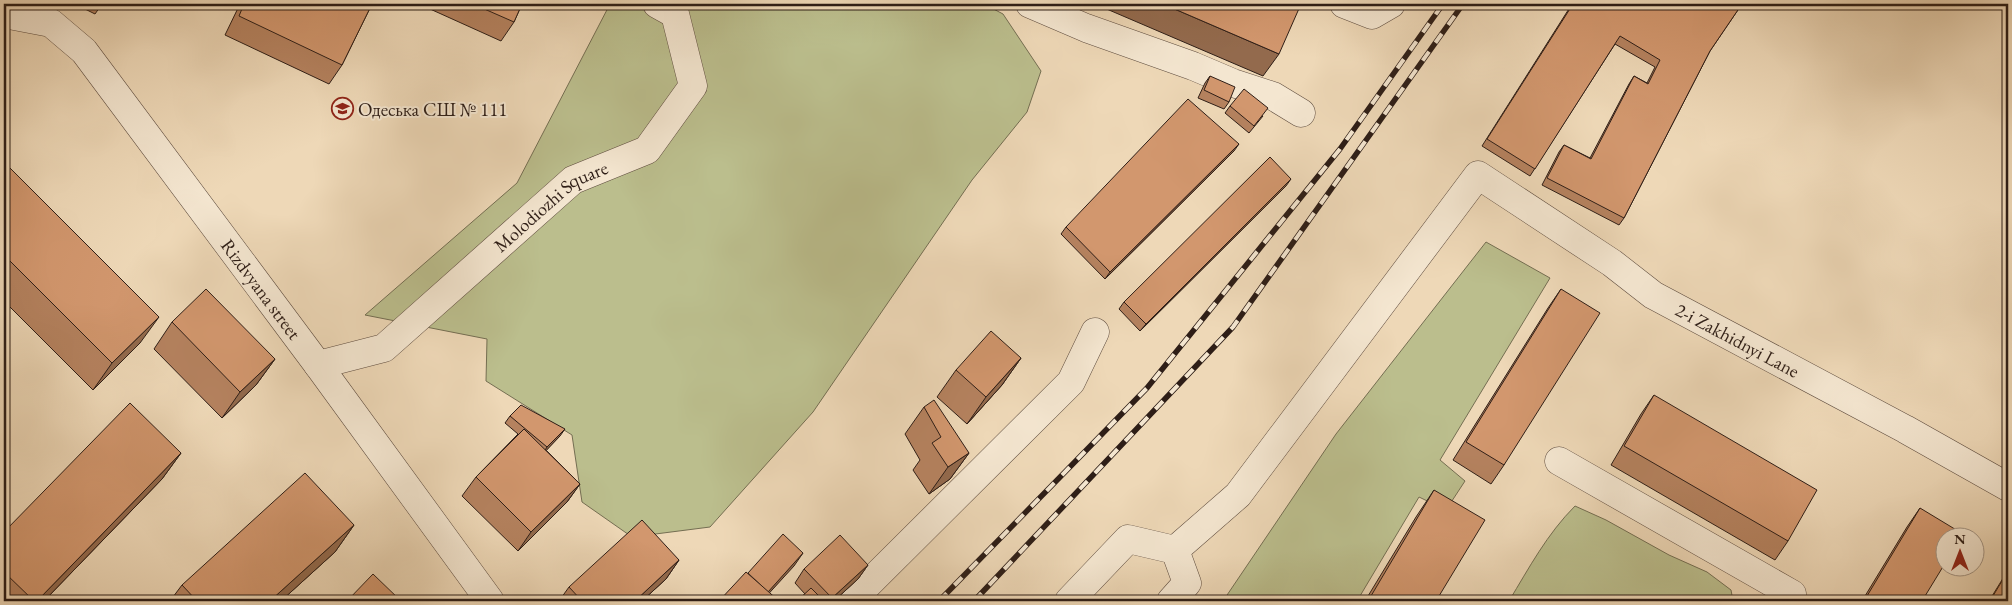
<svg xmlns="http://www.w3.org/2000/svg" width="2012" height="605" font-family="'EB Garamond',serif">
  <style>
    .green { fill: #bbbe8d; stroke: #746e52 }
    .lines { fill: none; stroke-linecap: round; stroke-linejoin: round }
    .minor-casing { stroke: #5e4c3f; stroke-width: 29 }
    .minor { stroke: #f4e6d0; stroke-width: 28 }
    .rail-casing { stroke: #2e1e17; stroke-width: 5.5 }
    .rail { stroke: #f4e6d0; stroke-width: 4; stroke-dasharray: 11; stroke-linecap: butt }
    .wall { fill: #b5825f; stroke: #2e1e17 }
    .shaded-wall { fill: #936a4d; stroke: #2e1e17 }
    .building { fill: #d2976e; stroke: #2e1e17 }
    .labels { text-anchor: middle; stroke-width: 4; stroke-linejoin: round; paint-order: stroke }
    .poi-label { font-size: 19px; fill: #2e1e17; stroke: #f4e6d0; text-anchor: start }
    .street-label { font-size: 19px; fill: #2e1e17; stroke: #f4e6d0 }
  </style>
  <rect width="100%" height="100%" fill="#eed8b7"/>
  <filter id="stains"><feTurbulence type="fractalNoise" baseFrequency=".004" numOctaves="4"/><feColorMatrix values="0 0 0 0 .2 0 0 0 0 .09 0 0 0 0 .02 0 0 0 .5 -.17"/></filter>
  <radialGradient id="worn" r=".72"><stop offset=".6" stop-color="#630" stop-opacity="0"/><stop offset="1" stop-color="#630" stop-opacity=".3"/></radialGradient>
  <g class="green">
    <polygon points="610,4 984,4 1003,14 1041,71 1027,112 972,180 813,412 710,527 632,537 582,502 572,435 486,381 487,339 365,315 517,183"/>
    <polygon points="1486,242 1550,278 1440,460 1465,481 1446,510 1419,497 1357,601 1223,601 1336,434"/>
    <path d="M1575 506 1606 520 1669 555 1707 572 1731 590 1733 601H1509C1529 568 1547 534 1575 506Z"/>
  </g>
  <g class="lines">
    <defs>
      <g id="minor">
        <polyline points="1030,4 1086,28 1193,66 1233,83 1273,96 1301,113"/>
        <polyline points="1344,4 1372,15 1391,4"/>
        <path id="s1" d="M4 14 51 23 84 51 318 365 490 601"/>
        <path id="s2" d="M318 365 384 348 573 180 647 150 693 86 675 14 657 4"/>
        <polyline points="1559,461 1792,594"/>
        <polyline points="851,601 1071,382 1095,332"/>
        <polyline points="1069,601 1128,539 1175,550"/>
        <path id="s3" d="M1171 601 1187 583 1175 550 1238 495 1478 175 1612 263 1653 295 1905 429 2008 487"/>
      </g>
    </defs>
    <use href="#minor" class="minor-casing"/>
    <use href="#minor" class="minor"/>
    <defs>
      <g id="rail">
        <polyline points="939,601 1147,388 1340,149 1443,4"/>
        <polyline points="974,601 1233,327 1463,4"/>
      </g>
    </defs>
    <use href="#rail" class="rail-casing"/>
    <use href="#rail" class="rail"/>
  </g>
  <g class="wall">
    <polygon points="75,4 102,4 95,14"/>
    <polygon points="240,4 372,4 342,65 329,84 225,35"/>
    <polygon points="419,4 522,4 514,22 501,41"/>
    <polygon points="1572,4 1742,4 1710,51 1624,218 1619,225 1542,185 1559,152 1564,145 1590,158 1629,84 1634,76 1647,83 1655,67 1615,44 1530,176 1482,146"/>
    <polygon points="1210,76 1229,102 1224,109 1198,98 1205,83"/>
    <polygon points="1230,106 1263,116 1249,133 1225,113"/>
    <polygon points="1234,151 1105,279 1061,234 1066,227"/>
    <polygon points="4,162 140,343 93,390 4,301"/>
    <polygon points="1286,186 1140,331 1119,309 1124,302"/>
    <polygon points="1561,289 1504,465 1491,484 1453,460 1548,308"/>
    <polygon points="172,322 275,359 256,385 222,418 154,349"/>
    <polygon points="1021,358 1002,385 967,424 937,397 956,370"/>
    <polygon points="1654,395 1788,541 1775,560 1611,465 1641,414"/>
    <polygon points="924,407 969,453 950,479 929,494 913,470 920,460 905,434"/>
    <polygon points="510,416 560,436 546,450 580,484 567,502 518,551 462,496 476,477 518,434 505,423"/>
    <polygon points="181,453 162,479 44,601 4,601 4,532"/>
    <polygon points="1434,490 1436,601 1365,601 1416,517"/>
    <polygon points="1920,508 1922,601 1862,601 1907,527"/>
    <polygon points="354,525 335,552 281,601 170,601 182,585"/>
    <polygon points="679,560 666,579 642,601 559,601 569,587"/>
    <polygon points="868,565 858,579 834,601 797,601 805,594 795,583 804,569"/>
    <polygon points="2008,570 2008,601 1989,601 2005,575"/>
  </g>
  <g class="shaded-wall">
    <polygon points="1095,4 1163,4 1279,54 1263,76"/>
    <polygon points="1239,144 1234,151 1105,279 1110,272"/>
    <polygon points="1291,179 1286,186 1140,331 1146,324"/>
    <polygon points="159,317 140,343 93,390 112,363"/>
    <polygon points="1021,358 1002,385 967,424 986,397"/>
    <polygon points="275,359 256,385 222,418 240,392"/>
    <polygon points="565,429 560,436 542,455 547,447"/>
    <polygon points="181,453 162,479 44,601 37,601"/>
    <polygon points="969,453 950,479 929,494 948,467"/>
    <polygon points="580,484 567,502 518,551 531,532"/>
    <polygon points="354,525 335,552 281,601 270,601"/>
    <polygon points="803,553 794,566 762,601 759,601"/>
    <polygon points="679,560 666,579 642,601 635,601"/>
    <polygon points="868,565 858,579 834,601 830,601 832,598"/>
  </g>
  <g class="building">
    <polygon points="244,4 372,4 342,65 239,16"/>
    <polygon points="473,4 522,4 514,22"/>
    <polygon points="1163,4 1301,4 1279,54"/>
    <polygon points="1573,4 1742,4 1710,51 1624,218 1547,178 1564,145 1591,159 1634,76 1648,84 1660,60 1620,36 1535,169 1487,139"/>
    <polygon points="1210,76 1235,87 1229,102 1204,90"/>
    <polygon points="1244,89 1268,108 1254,126 1230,106"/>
    <polygon points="1188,99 1239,144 1110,272 1066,227"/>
    <polygon points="1270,157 1291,179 1146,324 1124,302"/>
    <polygon points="4,162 159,317 112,363 4,255"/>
    <polygon points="206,289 275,359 240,392 172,322"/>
    <polygon points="1561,289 1600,313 1504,465 1466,442"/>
    <polygon points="991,331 1021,358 986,397 956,370"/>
    <polygon points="1654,395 1817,490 1788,541 1624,446"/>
    <polygon points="934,400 969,453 948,467 932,443 941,437 924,407"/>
    <polygon points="130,403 181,453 37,601 34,601 4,572 4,532"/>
    <polygon points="521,405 565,429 547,447 510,416"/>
    <polygon points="524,429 580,484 531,532 476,477"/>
    <polygon points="305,473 354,525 270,601 197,601 182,585"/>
    <polygon points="1434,490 1485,520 1436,601 1368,601"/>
    <polygon points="1920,508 1963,534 1961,538 1944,538 1944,565 1922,601 1864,601"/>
    <polygon points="642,520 679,560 635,601 582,601 569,587"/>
    <polygon points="783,534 803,553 768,592 748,573"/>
    <polygon points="840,535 868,565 832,598 804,569"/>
    <polygon points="2008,571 2008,601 1990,601"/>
    <polygon points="746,572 779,601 719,601"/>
    <polygon points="373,574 401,601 347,601"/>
    <polygon points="811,588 824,601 797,601"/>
  </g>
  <defs>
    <symbol id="school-ring" viewBox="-11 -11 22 22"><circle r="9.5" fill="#f4e6d0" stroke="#8f2418" stroke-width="1.5"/><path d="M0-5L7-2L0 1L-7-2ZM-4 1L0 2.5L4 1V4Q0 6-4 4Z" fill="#8f2418"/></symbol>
  </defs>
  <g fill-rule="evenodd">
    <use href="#school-ring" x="330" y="96" width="25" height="25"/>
  </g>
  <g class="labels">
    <g class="poi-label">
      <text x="358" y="116">Одеська СШ № 111</text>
    </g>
    <g class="street-label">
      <text dy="7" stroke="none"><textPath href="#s2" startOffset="288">Molodiozhi Square</textPath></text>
      <text dy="7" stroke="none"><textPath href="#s1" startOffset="388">Rizdvyana street</textPath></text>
      <text dy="7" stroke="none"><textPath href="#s3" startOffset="851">2-i Zakhidnyi Lane</textPath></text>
    </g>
  </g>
  <rect width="2012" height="605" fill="none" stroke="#eed8b7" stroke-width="20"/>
  <rect x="5" y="5" width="2002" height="595" fill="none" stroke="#2e1e17" stroke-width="2.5"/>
  <rect x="10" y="10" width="1992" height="585" fill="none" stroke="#2e1e17"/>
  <g transform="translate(1960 552)"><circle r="24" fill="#f4e6d0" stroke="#a59686"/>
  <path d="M0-4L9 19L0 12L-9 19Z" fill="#8f2418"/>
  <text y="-8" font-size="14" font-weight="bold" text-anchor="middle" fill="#2e1e17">N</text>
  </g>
  <rect width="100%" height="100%" filter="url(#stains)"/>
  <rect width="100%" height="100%" fill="url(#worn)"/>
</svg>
